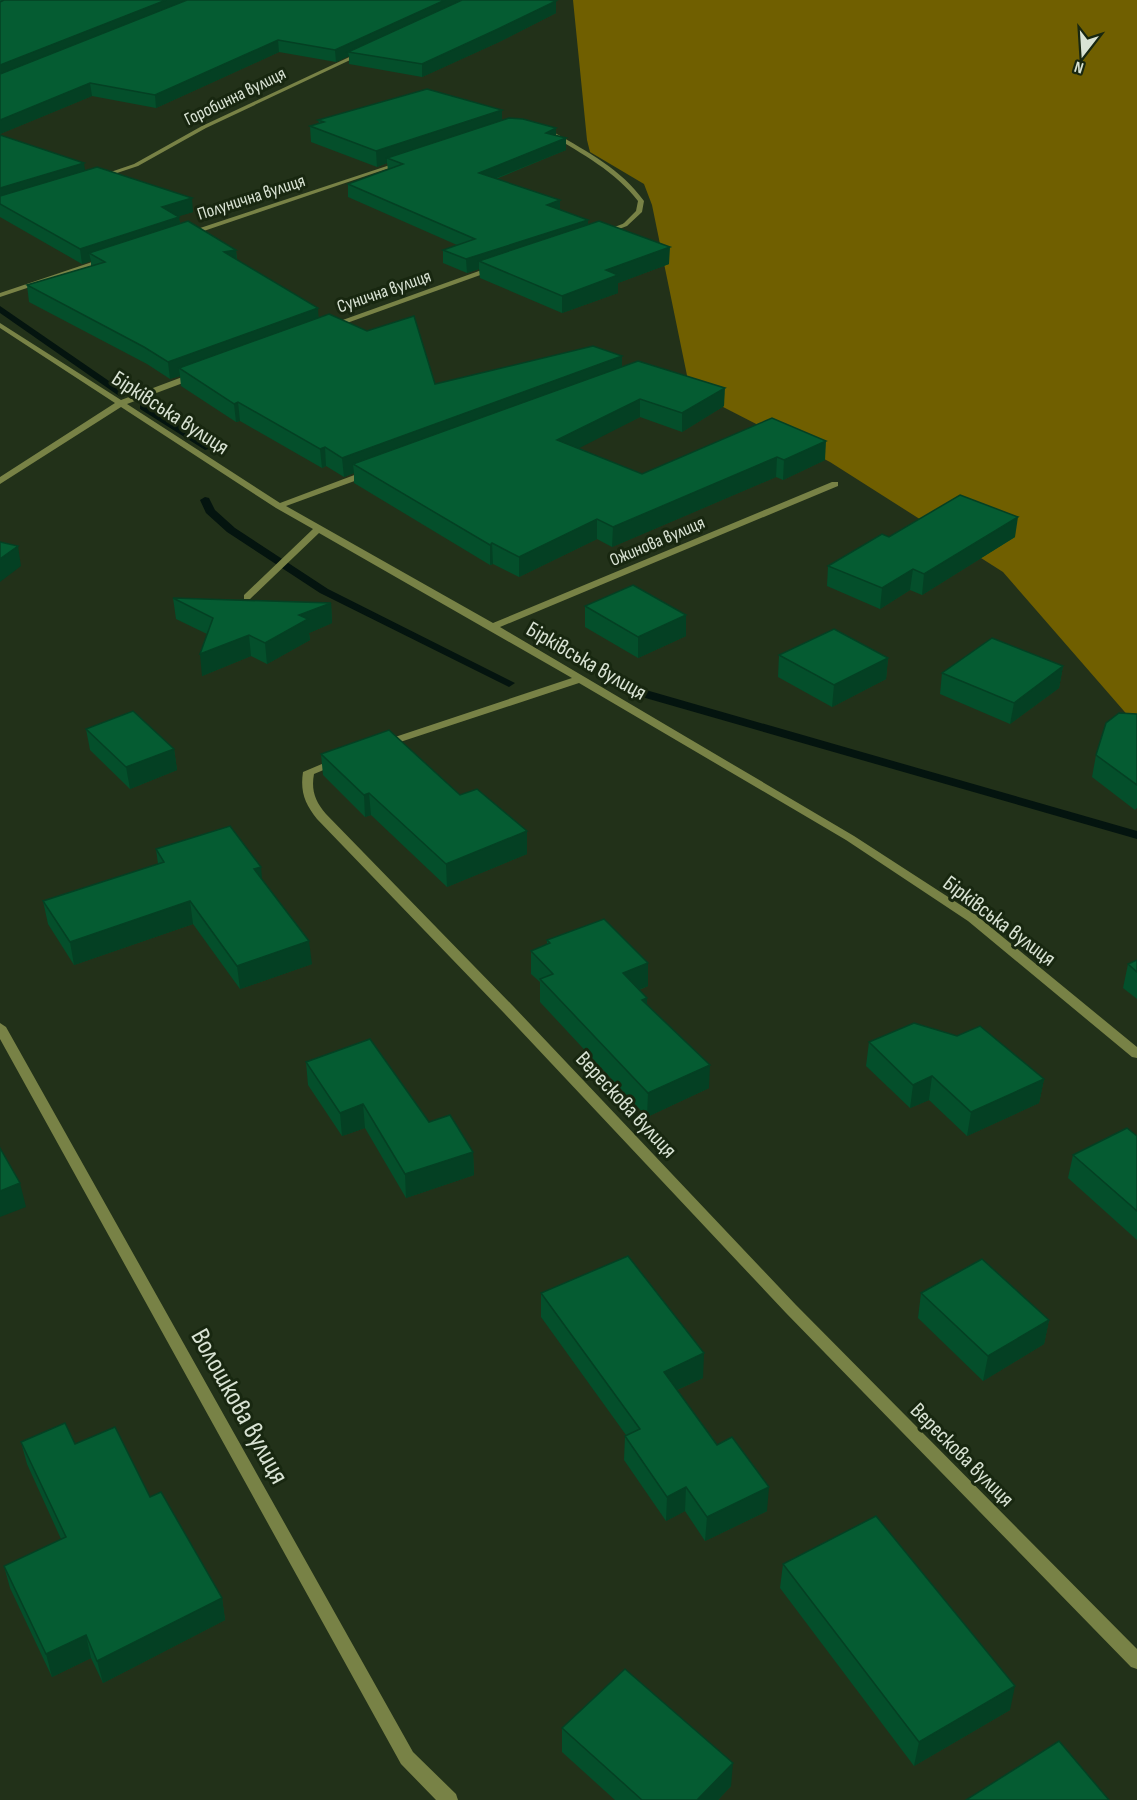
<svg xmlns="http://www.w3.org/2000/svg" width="1137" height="1800" font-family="'Sofia Sans Condensed',sans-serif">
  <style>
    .forest { fill: #705f00 }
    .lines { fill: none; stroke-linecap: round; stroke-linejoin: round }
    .stream { fill: #04140f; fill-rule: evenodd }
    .lane { fill: #788246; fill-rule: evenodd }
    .street { fill: #788246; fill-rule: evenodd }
    .wall { fill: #044f2b }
    .shaded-wall { fill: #044023 }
    .building { fill: #055c32; stroke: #044023; stroke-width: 1.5 }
    .labels { text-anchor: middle; stroke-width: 6; stroke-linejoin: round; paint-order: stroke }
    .far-street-label { font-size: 18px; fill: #d9e3d4; stroke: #182710 }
    .street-label { font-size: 22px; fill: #d9e3d4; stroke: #182710 }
    .near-street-label { font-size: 27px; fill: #d9e3d4; stroke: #182710 }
  </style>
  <rect width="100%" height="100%" fill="#223119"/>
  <polygon class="forest" points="573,0 1137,0 1137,726 1003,572 830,462 690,390 652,205 644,184 590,152 587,140"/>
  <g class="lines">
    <g class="stream">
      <polygon points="0,306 125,392 125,396 119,396 0,313"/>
      <polygon points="143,404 203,439 213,448 205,450 140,409 140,405"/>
      <polygon points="205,497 209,498 215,510 235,528 328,589 515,683 509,687 505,685 320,593 227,532 206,513 200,500"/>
      <polygon points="639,688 1137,831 1137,839 635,695 633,692"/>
    </g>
    <path class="lane" d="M551 133H555C588 152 621 169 644 201L642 212 627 226H623V224L636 211 638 201C615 171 582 154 551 135Z"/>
    <g class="street">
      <polygon points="360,52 365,53 206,128 138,166 99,179 96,177 134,164 202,126"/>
      <polygon points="399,162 404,163 189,236 182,234"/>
      <polygon points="625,223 627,224 627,226 603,235 599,233"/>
      <polygon points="101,259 108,261 0,297 0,293"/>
      <polygon points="490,267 497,269 333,328 326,326"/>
      <polygon points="0,323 121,400 193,373 199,373 199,377 127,404 280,503 365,471 371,471 371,475 286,506 493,623 832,482 838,482 838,486 500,627 854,836 976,915 1137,1047 1137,1058 1132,1057 968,921 846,840 579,683 388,746 380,746 379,744 380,742 572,678 319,533 250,599 244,599 244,595 313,529 276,508 121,407 0,484 0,477 115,403 0,328"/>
      <path d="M336 758 341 761 340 763 314 774C311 790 315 801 326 814L514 1007 796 1305 1137 1649V1669L1131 1667 786 1313 504 1013 317 819C305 804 300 792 303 772Z"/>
      <polygon points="0,1023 6,1027 413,1752 456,1794 458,1800 436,1800 401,1764 0,1039"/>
    </g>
  </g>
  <g class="wall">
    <polygon points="0,0 556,13 499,42 422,77 349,64 349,56 336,62 279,52 156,108 92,96 0,134"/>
    <polygon points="502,110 502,121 556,128 556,135 566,138 566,150 496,179 560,209 588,225 669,264 618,283 618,293 562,313 480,278 479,269 467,273 443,263 443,250 457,245 348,197 348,184 388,170 387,163 377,167 311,142 310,126 319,123 318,120"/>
    <polygon points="0,135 85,170 193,212 178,216 180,223 236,250 237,260 319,317 435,384 622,366 724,406 682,432 640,417 578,448 642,474 772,418 825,460 783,480 776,477 612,547 597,539 519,577 493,564 490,565 354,483 354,473 344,477 326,466 322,468 240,421 236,422 181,386 180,376 170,379 147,364 29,302 27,285 91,266 91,261 82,264 0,217"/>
    <polygon points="889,537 1015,537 922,595 910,590 880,609 827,586 828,566"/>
    <polygon points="173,598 331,603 332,623 309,633 310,640 267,664 251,656 202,676 207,634 176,619"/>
    <polygon points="585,606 686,615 686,636 638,658 585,627"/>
    <polygon points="779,655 888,658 886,679 832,707 778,677"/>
    <polygon points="1063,666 1059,688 1010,724 940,694 942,673"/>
    <polygon points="1137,714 1137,808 1135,810 1092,777 1096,755"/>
    <polygon points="86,729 174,749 177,770 130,789 90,750"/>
    <polygon points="321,754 460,795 527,854 447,887 371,815 365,817 323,775"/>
    <polygon points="156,849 262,880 312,964 240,989 193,924 74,965 48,924 43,901 158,864"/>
    <polygon points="547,940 648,963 648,986 639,990 647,998 647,1005 709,1088 647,1117 540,1002 540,982 531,974 531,951 547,944"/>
    <polygon points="1137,960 1137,999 1123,988 1128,964"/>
    <polygon points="869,1042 1044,1079 1039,1103 967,1136 929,1100 910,1108 866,1066"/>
    <polygon points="306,1062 429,1122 473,1152 474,1175 406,1198 365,1128 342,1136 308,1085"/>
    <polygon points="1137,1136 1137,1240 1068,1178 1073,1155"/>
    <polygon points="541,1293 703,1378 677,1390 767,1511 705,1541 685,1511 666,1521 624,1460 625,1436 626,1435 541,1317"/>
    <polygon points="921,1293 1049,1320 1044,1344 983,1381 918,1318"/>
    <polygon points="21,1442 75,1444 150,1497 222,1598 225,1620 103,1683 91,1658 52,1677 10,1588 4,1566 61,1539 27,1464"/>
    <polygon points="783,1564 1010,1710 914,1766 780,1588"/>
    <polygon points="562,1728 731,1786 718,1800 615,1800 562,1752"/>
  </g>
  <g class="shaded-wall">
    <polygon points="166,0 197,0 0,79 0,65"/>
    <polygon points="445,0 469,0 348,52 349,56 336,62 335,50"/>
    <polygon points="556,1 556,13 499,42 422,77 422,64"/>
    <polygon points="278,40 279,52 156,108 155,95"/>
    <polygon points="90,83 92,96 0,134 0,120"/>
    <polygon points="502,110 502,125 387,158 387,163 377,167 376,151"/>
    <polygon points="556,128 556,141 546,133"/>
    <polygon points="566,138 566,150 479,185 479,173"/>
    <polygon points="84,163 86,176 0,203 0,188"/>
    <polygon points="192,198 193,212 164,221 162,207"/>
    <polygon points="560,200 560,214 547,205"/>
    <polygon points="179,217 181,231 89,253 91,261 82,264 80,249"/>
    <polygon points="588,220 588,233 479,261 479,269 467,273 466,259"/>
    <polygon points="670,247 669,264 618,283 618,293 562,313 562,296 606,270"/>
    <polygon points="236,250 237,266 224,252"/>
    <polygon points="318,308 319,324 179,368 180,376 170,379 168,362"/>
    <polygon points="622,356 622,374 353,464 354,473 344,477 342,458"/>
    <polygon points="725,388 724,406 682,432 682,413"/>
    <polygon points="640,399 640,417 558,459 557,440"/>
    <polygon points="238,402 240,421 236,422 234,404"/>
    <polygon points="826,441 825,460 783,480 784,460"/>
    <polygon points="325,447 326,466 322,468 320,449"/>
    <polygon points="777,457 776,477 612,547 613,527"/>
    <polygon points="1018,517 1015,537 922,595 924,574"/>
    <polygon points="597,519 597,539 519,577 519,557"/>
    <polygon points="492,543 493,564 490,565 490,545"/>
    <polygon points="18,546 21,566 0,582 0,559"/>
    <polygon points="913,569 910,590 880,609 882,588"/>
    <polygon points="331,603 332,623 309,633 310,640 267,664 265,643 299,615"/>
    <polygon points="686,615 686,636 638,658 638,637"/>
    <polygon points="249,635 251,656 202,676 200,654"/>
    <polygon points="888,658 886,679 832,707 834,685"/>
    <polygon points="1063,666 1059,688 1010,724 1014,703"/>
    <polygon points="174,749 177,770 130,789 126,767"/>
    <polygon points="369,793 371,815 365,817 364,795"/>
    <polygon points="527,831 527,854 447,887 446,864"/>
    <polygon points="261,867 263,890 254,869"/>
    <polygon points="190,901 193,924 74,965 70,942"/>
    <polygon points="309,941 312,964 240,989 237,966"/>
    <polygon points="648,963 648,986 622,996 623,973"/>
    <polygon points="647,998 647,1021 642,1000"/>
    <polygon points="710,1065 709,1088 647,1117 648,1093"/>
    <polygon points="932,1076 929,1100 910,1108 913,1085"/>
    <polygon points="1044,1079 1039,1103 967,1136 971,1112"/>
    <polygon points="363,1104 365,1128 342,1136 340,1113"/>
    <polygon points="473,1152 474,1175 406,1198 405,1174"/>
    <polygon points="20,1183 26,1207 0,1217 0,1191"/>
    <polygon points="1049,1320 1044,1344 983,1381 988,1356"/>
    <polygon points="704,1353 703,1378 663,1396 664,1372"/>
    <polygon points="686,1487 685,1511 666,1521 667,1497"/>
    <polygon points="769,1487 767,1511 705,1541 707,1517"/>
    <polygon points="222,1598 225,1620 103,1683 97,1661"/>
    <polygon points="86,1635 91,1658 52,1677 46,1654"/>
    <polygon points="1015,1686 1010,1710 914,1766 919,1742"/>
    <polygon points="733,1763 731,1786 718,1800 697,1800"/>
  </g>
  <g class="building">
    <polygon points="4,0 166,0 0,65 0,2"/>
    <polygon points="187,0 445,0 335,50 278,40 155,95 90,83 0,120 0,74"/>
    <polygon points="462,0 549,0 556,1 498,29 422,64 348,52"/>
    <polygon points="427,89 502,110 376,151 310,126 324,122 318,120"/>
    <polygon points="509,118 523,119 556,128 546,133 566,138 479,173 560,200 547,205 588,220 466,259 443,250 475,239 348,184 403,164 387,158"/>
    <polygon points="0,135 84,163 0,188"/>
    <polygon points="97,167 192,198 162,207 179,217 80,249 0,204 0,196"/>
    <polygon points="188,221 236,250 224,252 318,308 168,362 144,347 27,285 105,262 89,253"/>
    <polygon points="599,221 670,247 606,270 618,275 562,296 479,261"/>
    <polygon points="329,314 367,331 414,316 435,384 593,346 622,356 342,458 325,447 320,449 238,402 234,404 179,368"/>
    <polygon points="638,361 725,388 682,413 640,399 557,440 642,474 772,418 826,441 784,460 777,457 613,527 597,519 519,557 492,543 490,545 353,464"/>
    <polygon points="960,495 1018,517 924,574 913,569 882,588 828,566 882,534 889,537"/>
    <polygon points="0,542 18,546 0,559"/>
    <polygon points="633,585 686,615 638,637 585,606"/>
    <polygon points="173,598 331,603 299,615 308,619 265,643 249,635 200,654 213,618"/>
    <polygon points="834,629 888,658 834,685 779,655"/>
    <polygon points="992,638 1063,666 1014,703 942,673"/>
    <polygon points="133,711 174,749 126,767 86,729"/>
    <polygon points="1119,713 1137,714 1137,785 1096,755 1106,723"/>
    <polygon points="389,730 460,795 477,789 527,831 446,864 369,793 364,795 321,754"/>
    <polygon points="230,826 261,867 254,869 309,941 237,966 190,901 70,942 43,901 164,862 156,849"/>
    <polygon points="604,919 648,963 623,973 647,998 642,1000 710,1065 648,1093 540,979 553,974 531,951 550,943 547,940"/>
    <polygon points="1137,960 1137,972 1128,964"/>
    <polygon points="914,1023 957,1036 980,1026 1044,1079 971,1112 932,1076 913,1085 869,1042"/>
    <polygon points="370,1039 429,1122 450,1115 473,1152 405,1174 363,1104 340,1113 306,1062"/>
    <polygon points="1127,1128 1137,1136 1137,1211 1073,1155"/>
    <polygon points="0,1148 20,1183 0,1191"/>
    <polygon points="628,1256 704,1353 664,1372 717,1445 732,1437 769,1487 707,1517 686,1487 667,1497 625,1436 640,1429 541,1293"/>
    <polygon points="982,1259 1049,1320 988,1356 921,1293"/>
    <polygon points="65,1423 75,1444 115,1427 150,1497 161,1492 222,1598 97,1661 86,1635 46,1654 4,1566 66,1537 21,1442"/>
    <polygon points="876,1516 1015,1686 919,1742 783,1564"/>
    <polygon points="625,1669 733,1763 697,1800 642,1800 562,1728"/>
    <polygon points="1059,1741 1109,1800 966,1800"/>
  </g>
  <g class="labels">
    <g class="far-street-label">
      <text transform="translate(235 96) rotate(-26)" y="6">Горобинна вулиця</text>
      <text transform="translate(251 197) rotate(-18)" y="6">Полунична вулиця</text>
      <text transform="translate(384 291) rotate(-19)" y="6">Сунична вулиця</text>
      <text transform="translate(657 541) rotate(-23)" y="6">Ожинова вулиця</text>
    </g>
    <g class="street-label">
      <text transform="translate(171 412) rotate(33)" y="8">Бірківська вулиця</text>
      <text transform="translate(587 660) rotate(30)" y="8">Бірківська вулиця</text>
      <text transform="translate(1000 920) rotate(37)" y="8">Бірківська вулиця</text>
      <text transform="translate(627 1104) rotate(47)" y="8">Верескова вулиця</text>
      <text transform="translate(963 1454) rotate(45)" y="8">Верескова вулиця</text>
    </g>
    <g class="near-street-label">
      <text transform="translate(240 1406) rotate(61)" y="9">Волошкова вулиця</text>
    </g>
  </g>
  <g transform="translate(1083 54) rotate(197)" stroke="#182710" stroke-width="4.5" paint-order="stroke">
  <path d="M0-4.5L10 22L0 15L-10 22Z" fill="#d9e3d4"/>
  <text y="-9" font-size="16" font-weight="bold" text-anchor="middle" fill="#d9e3d4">N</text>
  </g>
</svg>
